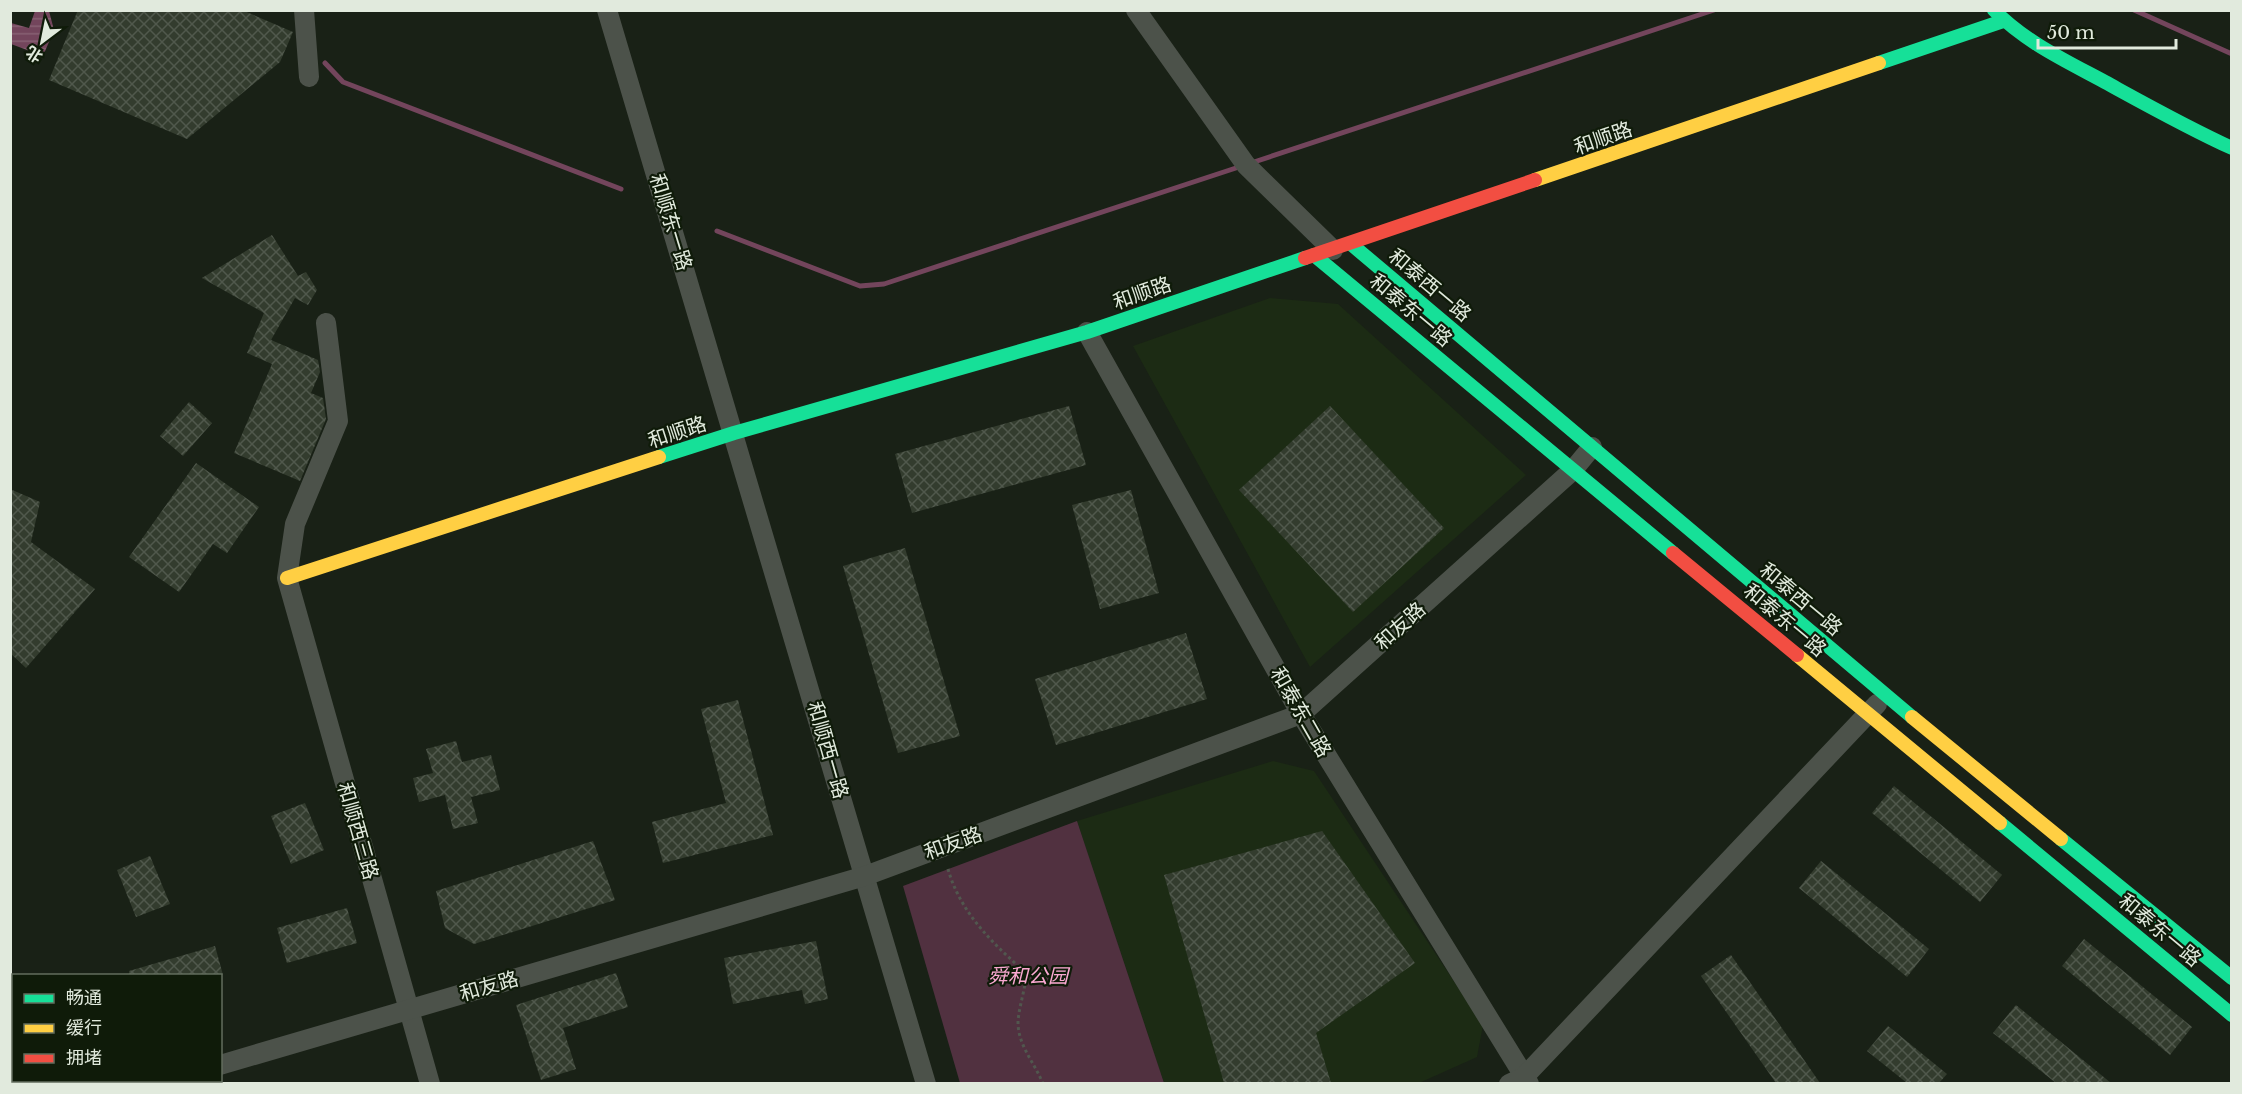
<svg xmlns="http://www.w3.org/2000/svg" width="2242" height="1094" font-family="'Libre Baskerville','Noto Sans SC',serif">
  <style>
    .built { fill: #1c2b14 }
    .park { fill: #513140 }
    .water { fill: url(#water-rules) }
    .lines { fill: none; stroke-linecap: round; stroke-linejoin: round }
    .stream { stroke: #73455c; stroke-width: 5 }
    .building { fill: url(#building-cross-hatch) }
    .path { stroke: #51574e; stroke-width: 3; stroke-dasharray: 3 3; stroke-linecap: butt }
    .street { stroke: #4c524a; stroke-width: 20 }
    .fast { stroke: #16e098; stroke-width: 14 }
    .slow { stroke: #ffcf43; stroke-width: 14 }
    .jam { stroke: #f24e42; stroke-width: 14 }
    .labels { text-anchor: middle; stroke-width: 4.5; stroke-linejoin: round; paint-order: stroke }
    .street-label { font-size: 20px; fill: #e1eadd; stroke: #0f1b09 }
    .park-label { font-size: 20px; font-style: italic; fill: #faa8d1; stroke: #0f1b09 }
  </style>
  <defs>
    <pattern id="water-rules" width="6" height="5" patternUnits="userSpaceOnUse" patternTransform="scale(1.5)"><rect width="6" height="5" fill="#73455c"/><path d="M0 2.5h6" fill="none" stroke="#876073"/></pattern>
    <pattern id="building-cross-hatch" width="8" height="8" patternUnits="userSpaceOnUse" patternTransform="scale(1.5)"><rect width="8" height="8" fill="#333c2e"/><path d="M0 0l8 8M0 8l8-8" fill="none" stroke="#50584c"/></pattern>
  </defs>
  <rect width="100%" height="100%" fill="#192116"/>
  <g class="built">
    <polygon points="1270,298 1338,304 1526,475 1310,667 1133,346"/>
    <polygon points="1273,761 1314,771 1483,1025 1477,1057 1419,1083 1164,1083 1077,821"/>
  </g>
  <polygon class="park" points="1077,821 1164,1083 960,1083 903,886"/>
  <polygon class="water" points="35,11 49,11 54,30 43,56 11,44 11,23 29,28"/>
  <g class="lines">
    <g class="stream">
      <polyline points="2134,10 2232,54"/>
      <polyline points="325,63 343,82 621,189"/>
      <polyline points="1251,163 1714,10"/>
      <polyline points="717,231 860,286 884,284 1242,166"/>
    </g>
  </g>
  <g class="building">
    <polygon points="78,10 242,10 293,32 280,62 187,139 49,80"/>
    <polygon points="272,235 298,276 306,272 317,290 308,305 295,298 271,340 318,360 320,372 311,393 323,398 326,419 300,481 234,453 272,364 247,353 264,313 202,278"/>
    <polygon points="189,402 212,423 183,456 160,436"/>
    <polygon points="1069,406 1086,465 912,513 895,454"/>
    <polygon points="1330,406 1444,528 1353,612 1239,490"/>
    <polygon points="196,463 259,507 227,553 213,544 179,592 129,557"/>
    <polygon points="10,489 40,502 31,542 95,589 26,668 10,653"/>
    <polygon points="1131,490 1159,593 1100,609 1072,505"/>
    <polygon points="905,548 960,736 898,753 843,566"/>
    <polygon points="1186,633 1207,699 1056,745 1035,679"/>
    <polygon points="738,700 773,835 663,863 652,822 726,803 701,709"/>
    <polygon points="456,741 462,762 491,755 500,790 471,797 478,823 453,829 445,795 419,802 413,778 433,773 426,749"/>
    <polygon points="1894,786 2002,875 1980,902 1872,813"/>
    <polygon points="305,803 324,850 291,864 271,816"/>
    <polygon points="1322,831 1415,963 1316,1033 1331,1083 1224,1083 1164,875"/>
    <polygon points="593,841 615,900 474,944 445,928 436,891"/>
    <polygon points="150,856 170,904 136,917 117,870"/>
    <polygon points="1821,861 1929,949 1907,977 1799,888"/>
    <polygon points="347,908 357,943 287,963 277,928"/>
    <polygon points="2084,939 2192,1027 2170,1055 2062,966"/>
    <polygon points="816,941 828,999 805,1004 802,990 733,1004 724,958"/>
    <polygon points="215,946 223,975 129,975 129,971"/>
    <polygon points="1731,955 1820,1083 1776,1083 1701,976"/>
    <polygon points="616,973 628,1007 563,1028 576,1069 541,1080 516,1005"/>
    <polygon points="2016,1005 2111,1083 2056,1083 1993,1033"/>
    <polygon points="1888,1026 1947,1074 1939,1083 1907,1083 1867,1051"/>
  </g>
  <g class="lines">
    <path class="path" d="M948 869C957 901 976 925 999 948 1008 957 1018 965 1026 975 1025 991 1019 1006 1018 1022 1018 1046 1035 1063 1043 1084"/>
    <g class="street">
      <polyline points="304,10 309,77"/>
      <polyline points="607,10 926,1084"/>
      <polyline points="1136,10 1246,165 1333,250"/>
      <polyline points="326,323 338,421 295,524 287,578 430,1084"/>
      <polyline points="1087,332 1301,714 1529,1084"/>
      <polyline points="220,1065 865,876 1301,714 1573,470 1592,447"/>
      <polyline points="159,1084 169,1080"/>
      <polyline points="1509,1084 1524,1077 1877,704"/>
    </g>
    <g class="fast">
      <path d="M1994 10C2025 42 2066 61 2105 82 2147 105 2188 128 2232 148"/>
      <polyline points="1879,63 2003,21"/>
      <polyline points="1351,244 1912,717"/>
      <polyline points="1314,255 1673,553"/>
      <polyline points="659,457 734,433 1087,332 1305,258"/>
      <polyline points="2000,823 2232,1015"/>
      <polyline points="2061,839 2232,978"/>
    </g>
    <g class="slow">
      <polyline points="1535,180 1879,63"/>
      <polyline points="287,578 659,457"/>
      <polyline points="1797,655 2000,823"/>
      <polyline points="1912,717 2061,839"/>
    </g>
    <g class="jam">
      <polyline points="1305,258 1535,180"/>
      <polyline points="1673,553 1797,655"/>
    </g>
  </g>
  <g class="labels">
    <g class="street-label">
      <text transform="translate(1603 138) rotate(-19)" y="7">和顺路</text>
      <text transform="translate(671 222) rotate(73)" y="7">和顺东一路</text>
      <text transform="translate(1430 285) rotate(40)" y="7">和泰西一路</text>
      <text transform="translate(1142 293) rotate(-19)" y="7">和顺路</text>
      <text transform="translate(1411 310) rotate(40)" y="7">和泰东一路</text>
      <text transform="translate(677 432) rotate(-18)" y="7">和顺路</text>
      <text transform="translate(1801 599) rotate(40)" y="7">和泰西一路</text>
      <text transform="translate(1785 620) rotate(40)" y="7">和泰东一路</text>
      <text transform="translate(1400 626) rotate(-42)" y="7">和友路</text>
      <text transform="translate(1301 712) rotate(60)" y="7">和泰东二路</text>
      <text transform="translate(828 750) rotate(74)" y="7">和顺西一路</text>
      <text transform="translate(358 831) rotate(74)" y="7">和顺西三路</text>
      <text transform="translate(953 843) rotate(-20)" y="7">和友路</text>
      <text transform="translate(2160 930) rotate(40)" y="7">和泰东一路</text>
      <text transform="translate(489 986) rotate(-16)" y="7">和友路</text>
    </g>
    <g class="park-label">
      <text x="1028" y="983">舜和公园</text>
    </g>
  </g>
  <rect width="2242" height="1094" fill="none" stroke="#e1eadd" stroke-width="24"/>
  <rect x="12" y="974" width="210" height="108" fill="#0f1b09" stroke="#636e5e" stroke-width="1.5"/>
  <rect x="24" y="994" width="30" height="9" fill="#16e098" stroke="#636e5e" stroke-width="1.5"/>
  <text x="66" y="1004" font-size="18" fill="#e1eadd">畅通</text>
  <rect x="24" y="1024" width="30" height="9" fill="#ffcf43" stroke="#636e5e" stroke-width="1.5"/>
  <text x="66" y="1034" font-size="18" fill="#e1eadd">缓行</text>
  <rect x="24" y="1054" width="30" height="9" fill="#f24e42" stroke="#636e5e" stroke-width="1.5"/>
  <text x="66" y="1064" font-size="18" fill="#e1eadd">拥堵</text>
  <g transform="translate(42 42) rotate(212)" stroke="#0f1b09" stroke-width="4.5" paint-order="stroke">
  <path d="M0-4.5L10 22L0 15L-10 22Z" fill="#e1eadd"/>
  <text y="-9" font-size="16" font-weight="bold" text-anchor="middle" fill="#e1eadd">北</text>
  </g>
  <path d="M2038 39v9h138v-9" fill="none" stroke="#e1eadd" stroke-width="3"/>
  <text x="2047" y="39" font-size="18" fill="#e1eadd" stroke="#0f1b09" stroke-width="4.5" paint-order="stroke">50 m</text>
</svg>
